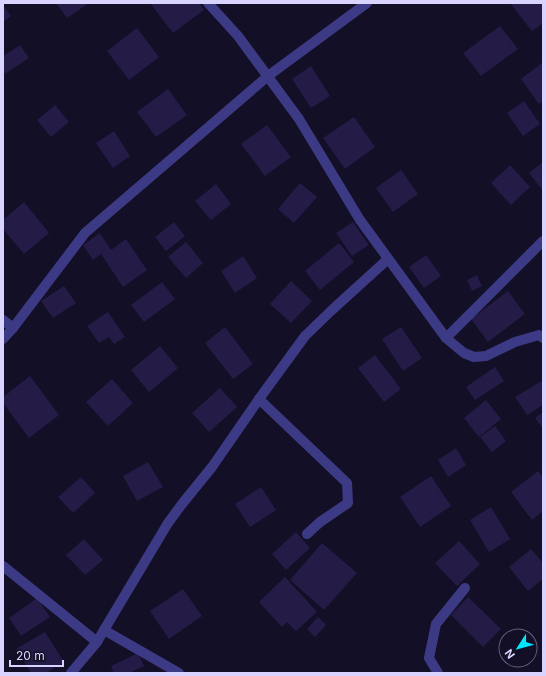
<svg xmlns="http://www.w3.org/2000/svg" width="546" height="676" font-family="Inter,sans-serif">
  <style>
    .building { fill: #241b47 }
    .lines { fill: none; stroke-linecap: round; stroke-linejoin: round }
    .street { stroke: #3d3a85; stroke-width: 10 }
  </style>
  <rect width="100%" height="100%" fill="#130f26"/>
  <g class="building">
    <polygon points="56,3 89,3 67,18"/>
    <polygon points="150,3 199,3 204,10 173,33"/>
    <polygon points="510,3 543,3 543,23 532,31"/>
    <polygon points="3,5 11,16 3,22"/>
    <polygon points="500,26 518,49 481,76 463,53"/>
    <polygon points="137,28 159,57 129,80 107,51"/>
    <polygon points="20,45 29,58 5,74 3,71 3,56"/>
    <polygon points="543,62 543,101 539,104 521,79"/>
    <polygon points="311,66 330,96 311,108 292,79"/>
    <polygon points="168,89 187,115 156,137 137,112"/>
    <polygon points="524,101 540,124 523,136 507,113"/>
    <polygon points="55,105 69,122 51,137 37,120"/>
    <polygon points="354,117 375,147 345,169 323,138"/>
    <polygon points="267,125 291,157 265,176 241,144"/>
    <polygon points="114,131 130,156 113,168 96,143"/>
    <polygon points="543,162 543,191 529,173"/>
    <polygon points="510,165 530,187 511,205 491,183"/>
    <polygon points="401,170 418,194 393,212 376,188"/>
    <polygon points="300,183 317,197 294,223 278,209"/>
    <polygon points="216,184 231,204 211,220 195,201"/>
    <polygon points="24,202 49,233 24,254 3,229 3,220"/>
    <polygon points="174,222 185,236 166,251 155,237"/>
    <polygon points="353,222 369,245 352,256 336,233"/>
    <polygon points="100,233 111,250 126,239 147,270 123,287 101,254 93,260 83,245"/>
    <polygon points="186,242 203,263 186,278 168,257"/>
    <polygon points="339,243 354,262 320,290 305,271"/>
    <polygon points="426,255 441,276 424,288 409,267"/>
    <polygon points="243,256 257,278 235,293 221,271"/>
    <polygon points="477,275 482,286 472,291 467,280"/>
    <polygon points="291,281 312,301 291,323 270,304"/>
    <polygon points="162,282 175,299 144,322 131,305"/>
    <polygon points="64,286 76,303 53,318 41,301"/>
    <polygon points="508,291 525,314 488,342 471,319"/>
    <polygon points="108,312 125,337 114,344 109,337 99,343 87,326"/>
    <polygon points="225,327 253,364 233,379 205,343"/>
    <polygon points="401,327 422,358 403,371 382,339"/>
    <polygon points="160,346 178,368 149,392 131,370"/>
    <polygon points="375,355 401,389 384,402 358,368"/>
    <polygon points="495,367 504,381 475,400 466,387"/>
    <polygon points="30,376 59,415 29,438 3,403 3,397"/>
    <polygon points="112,379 133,403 108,426 86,402"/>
    <polygon points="543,380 543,405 527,415 515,397"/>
    <polygon points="220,388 237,407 209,432 192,413"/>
    <polygon points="486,400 501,419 479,437 464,418"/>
    <polygon points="543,412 543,428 535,418"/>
    <polygon points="495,426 506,441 492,452 480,437"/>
    <polygon points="456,448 466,465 448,477 438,460"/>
    <polygon points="148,462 163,487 137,501 123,476"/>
    <polygon points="538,471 543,477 543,511 532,520 511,492"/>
    <polygon points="431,476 451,506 420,527 400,497"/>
    <polygon points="81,477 95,493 73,513 58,497"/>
    <polygon points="261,487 276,510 250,527 235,504"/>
    <polygon points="491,507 510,539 489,552 470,520"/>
    <polygon points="296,532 310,548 286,570 272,554"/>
    <polygon points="84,539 103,560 85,575 66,555"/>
    <polygon points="459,541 480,564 457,586 435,563"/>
    <polygon points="322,543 357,573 324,610 290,580"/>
    <polygon points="531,549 543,563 543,579 528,591 509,567"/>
    <polygon points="285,577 317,612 296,631 287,622 282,627 259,602"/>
    <polygon points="183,589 202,616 169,639 150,611"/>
    <polygon points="468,597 501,629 483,647 451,615"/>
    <polygon points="37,598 50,617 21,636 9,618"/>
    <polygon points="318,617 326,625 315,637 307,629"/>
    <polygon points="45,632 64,662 46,673 31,673 16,649"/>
    <polygon points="138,653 144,666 129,673 114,673 111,666"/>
  </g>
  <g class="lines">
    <g class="street">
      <polyline points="208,3 238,36 299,119 360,220 446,338 464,353 474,357 486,356 515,342 539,335 543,338"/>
      <polyline points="3,320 13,328"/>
      <polyline points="446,338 543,241"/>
      <polyline points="3,339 13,328 85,233 268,76 367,3"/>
      <polyline points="259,399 347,483 348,503 320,522 307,534"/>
      <polyline points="3,566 97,642"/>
      <polyline points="104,630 179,673"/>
      <polyline points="71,673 97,642 104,630 168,523 182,504 212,467 259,399 305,336 333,309 388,259"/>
      <polyline points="438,673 429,658 436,624 465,588"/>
    </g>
  </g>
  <rect width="546" height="676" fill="none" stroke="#d9d4ff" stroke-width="8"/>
  <g transform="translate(518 648) rotate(234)"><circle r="19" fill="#130f26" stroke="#625e7d"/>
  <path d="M0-3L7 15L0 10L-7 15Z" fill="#00e5ff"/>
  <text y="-6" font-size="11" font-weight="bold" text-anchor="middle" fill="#d9d4ff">N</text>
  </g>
  <path d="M10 660v6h53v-6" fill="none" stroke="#d9d4ff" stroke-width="2"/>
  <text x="16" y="660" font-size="12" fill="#d9d4ff" stroke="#130f26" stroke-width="3" paint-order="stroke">20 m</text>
</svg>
